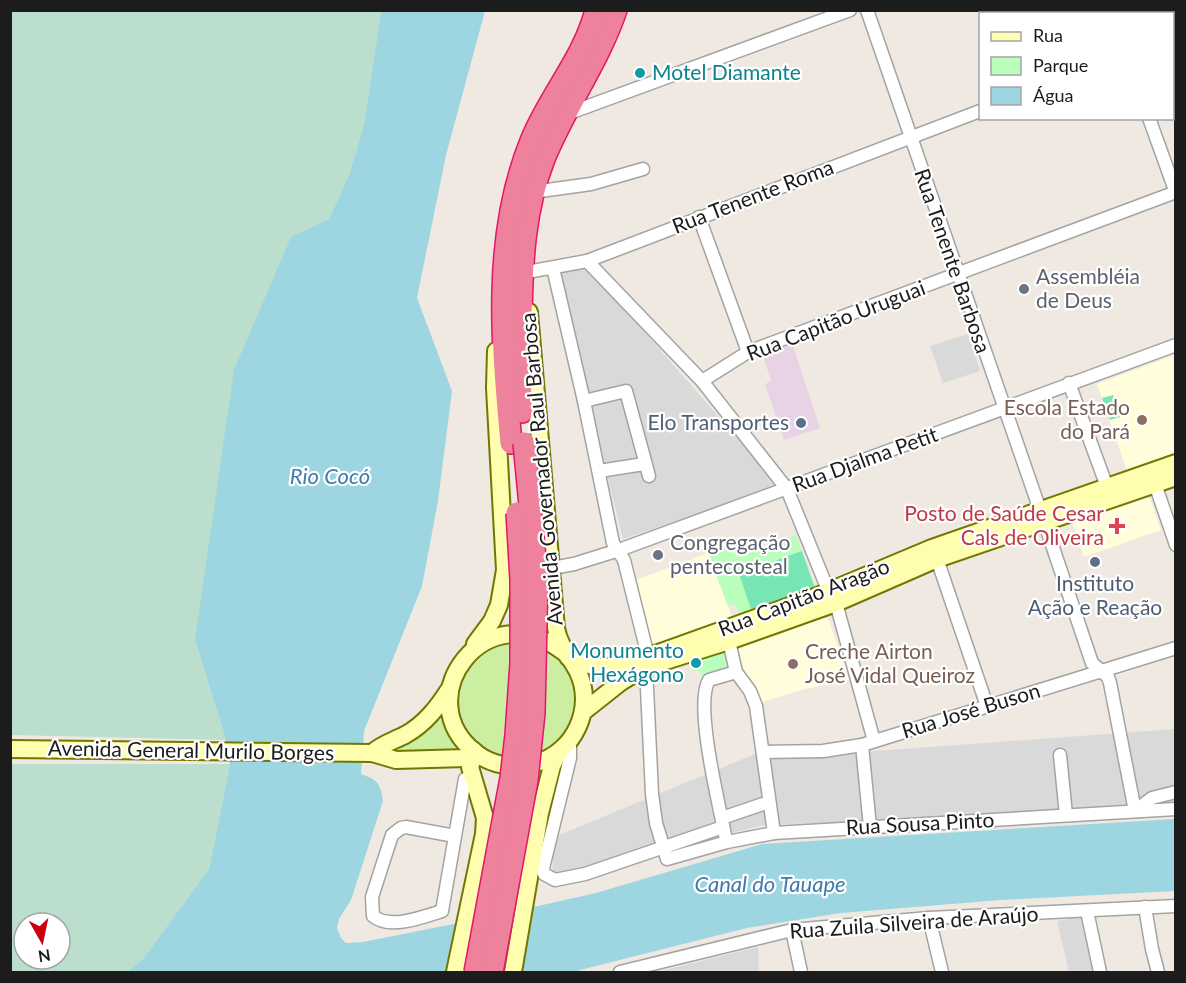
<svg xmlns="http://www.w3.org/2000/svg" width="1186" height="983" font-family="Lato,sans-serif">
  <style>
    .residential { fill: #dad9d9 }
    .industrial { fill: #e8d2e6 }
    .education { fill: #fffdda }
    .grass { fill: #cceea1 }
    .wetland { fill: #bcdecc; fill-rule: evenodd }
    .park { fill: #b9feba }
    .pitch { fill: #77e5b4 }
    .water { fill: #9dd6e1 }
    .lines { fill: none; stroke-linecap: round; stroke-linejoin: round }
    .street-casing { stroke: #a3a3a3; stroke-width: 15 }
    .secondary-casing { stroke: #717700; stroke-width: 20 }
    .highway-casing { stroke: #e61569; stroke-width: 24 }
    .street { stroke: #fff; stroke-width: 12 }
    .secondary { stroke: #fffeaf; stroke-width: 16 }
    .highway { stroke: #ee819c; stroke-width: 21 }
    .highway-bridge-casing { stroke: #e61569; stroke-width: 24; stroke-linecap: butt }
    .highway-bridge { stroke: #ee819c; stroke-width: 21 }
    .culture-dot { fill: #0f9aa8; stroke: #fff; stroke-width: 2 }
    .worship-dot { fill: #6b7280; stroke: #fff; stroke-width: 2 }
    .education-dot { fill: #8d6e63; stroke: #fff; stroke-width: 2 }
    .service-dot { fill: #5c6f8a; stroke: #fff; stroke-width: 2 }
    .health-dot { fill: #e0444e; stroke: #fff; stroke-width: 2 }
    .labels { text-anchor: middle; stroke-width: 4.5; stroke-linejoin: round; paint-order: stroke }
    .culture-label { font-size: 21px; fill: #0d838f; stroke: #fff; text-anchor: start }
    .street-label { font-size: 21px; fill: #1c1c1c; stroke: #fff }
    .worship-label { font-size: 21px; fill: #5b616d; stroke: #fff; text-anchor: start }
    .education-label { font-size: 21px; fill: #785e54; stroke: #fff; text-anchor: end }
    .service-label { font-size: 21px; fill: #4e5e75; stroke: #fff; text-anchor: end }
    .health-label { font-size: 21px; fill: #be3a42; stroke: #fff; text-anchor: end }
    .water-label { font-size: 22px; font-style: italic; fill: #3f7bab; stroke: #fff }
  </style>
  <rect width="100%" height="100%" fill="#efe9e1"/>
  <g class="residential">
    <polygon points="585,264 779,486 623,539 557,272"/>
    <polygon points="968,334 980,371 943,383 930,346"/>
    <polygon points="1175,729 1175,808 764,825 553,877 552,838 762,751 862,752"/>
    <polygon points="1081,917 1093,972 1069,972 1057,921"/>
    <polygon points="758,947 759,972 656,972 697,962"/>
  </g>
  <polygon class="industrial" points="792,343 820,428 784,440 765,384 771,381 762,352"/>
  <g class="education">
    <polygon points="1175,355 1175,456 1128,474 1097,384"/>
    <polygon points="1145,497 1150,499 1161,530 1084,557 1072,522"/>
    <polygon points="708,553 732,617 652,645 636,580"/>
    <polygon points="826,617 829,620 849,680 801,690 760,703 746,677 737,650 743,644"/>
  </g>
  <g class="grass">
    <circle cx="516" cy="698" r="58"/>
    <polygon points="444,709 461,752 387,751"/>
  </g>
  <g class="wetland">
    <polygon points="11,11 381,11 364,124 349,175 329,219 291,238 195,640 226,740 11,735"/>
    <path d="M11 764H230L209 869 143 959 127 972H11ZM24 923H60V959H24Z"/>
  </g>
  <g class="park">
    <polygon points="796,535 815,586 740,616 735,604 728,606 709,555 731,547 737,557"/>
    <polygon points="724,649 731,672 704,680 700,671 693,671 688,659"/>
  </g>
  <g class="pitch">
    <polygon points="1113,395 1120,417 1110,420 1102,398"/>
    <polygon points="802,551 814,586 751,609 739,574"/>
  </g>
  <path class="water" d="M381 11H485L446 155 417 298 452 391 438 501 422 586 364 731 361 774C378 780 380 783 383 801L351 900 339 919 337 928 341 938 346 943 363 942 489 917 596 893 762 844 1175 819V891L1001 900 841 913 747 928 580 970 578 972H127L143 959 209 869 230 764 226 740 195 640 234 370 291 237 329 219 349 175 364 124Z"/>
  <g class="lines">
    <defs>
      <g id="street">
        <polyline points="867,10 1040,510"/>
        <polyline points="1110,10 1111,14"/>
        <polyline points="1172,40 1176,39"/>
        <polyline points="564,115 850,10"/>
        <polyline points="1149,118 1176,193"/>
        <polyline points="533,192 591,184 643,169"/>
        <polyline points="699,217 748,352"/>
        <polyline points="587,261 702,381 787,489 828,590"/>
        <polyline points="553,268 584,401 613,543 624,560 648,656"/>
        <polyline points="522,273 587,261 980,111"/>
        <polyline points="702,381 748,352 1176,192"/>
        <polyline points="1069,383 1107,487"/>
        <polyline points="584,401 626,391 649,476"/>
        <polyline points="599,471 644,464"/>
        <polyline points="1155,484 1176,545"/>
        <polyline points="1044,521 1092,663 1108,677 1110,683 1135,811"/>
        <polyline points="937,559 987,706"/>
        <polyline points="552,568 574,564 619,550 1176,345"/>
        <polyline points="836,603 874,741"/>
        <polyline points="729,641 736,672 750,691 756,706 774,833"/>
        <polyline points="646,667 652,794 656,823 667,859 727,842 774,833 1176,809"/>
        <polyline points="570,741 570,758 543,868 544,874 555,880 585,874 723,827"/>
        <polyline points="862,745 870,827"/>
        <polyline points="763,752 823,751 862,745 1176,648"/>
        <polyline points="1060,755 1066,815"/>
        <polyline points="1135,811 1152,798 1176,792"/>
        <polyline points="722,818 763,804"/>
        <path d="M725 835C719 804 694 704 709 680L736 672"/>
        <path d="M455 836 406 827 401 828 392 835 372 897 373 916C390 930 423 917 442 911L465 779"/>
        <polyline points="1145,907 1152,949 1158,972"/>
        <polyline points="1087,911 1100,972"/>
        <polyline points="929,918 942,972"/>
        <polyline points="792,930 801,972"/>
        <polyline points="620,972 792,930 929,918 1176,906"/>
      </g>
      <g id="secondary">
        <path d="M529 312 556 628C559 646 570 656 578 672 595 708 574 753 536 763 515 769 493 766 476 753 406 699 486 590 565 653"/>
        <polyline points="475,644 492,621 499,605 505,570 495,388 496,351"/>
        <path d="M568 657C597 671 609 669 639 660L820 595 932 548 1176 463"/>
        <polyline points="583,712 621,682 646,667 729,641 836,603 937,559 1176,477"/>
        <polyline points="10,749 372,753 396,760 466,758 473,750"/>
        <path d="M372 753C382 744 393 741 405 735 425 724 438 707 450 688"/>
        <polyline points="455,972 484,834 485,818 470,767 475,752"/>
        <polyline points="513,972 540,813 552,766 559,752"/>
      </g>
      <g id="highway">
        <path d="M522 412C519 380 520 348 521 316 522 262 524 210 544 159 565 107 598 63 616 10"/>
        <path d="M511 443C502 343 492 237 531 141 549 96 584 58 596 10"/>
      </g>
    </defs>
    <use href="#street" class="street-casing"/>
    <use href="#secondary" class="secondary-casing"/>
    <use href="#highway" class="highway-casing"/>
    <use href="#street" class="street"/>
    <use href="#secondary" class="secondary"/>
    <use href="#highway" class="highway"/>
    <defs>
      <g id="highway-bridge">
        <polyline points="475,972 511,778 516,735 521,663 521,580 517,513"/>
        <polyline points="492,972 527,780 534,713 537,579 524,443"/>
      </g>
    </defs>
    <use href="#highway-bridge" class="highway-bridge-casing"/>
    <use href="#highway-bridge" class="highway-bridge"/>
  </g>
  <g class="culture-dot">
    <circle cx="640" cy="73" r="6"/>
    <circle cx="696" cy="663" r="6"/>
  </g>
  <g class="worship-dot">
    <circle cx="1024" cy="289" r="6"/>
    <circle cx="658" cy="555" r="6"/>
  </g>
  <g class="education-dot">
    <circle cx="1142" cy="420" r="6"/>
    <circle cx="793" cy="664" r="6"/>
  </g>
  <g class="service-dot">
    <circle cx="801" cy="423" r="6"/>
    <circle cx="1095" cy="562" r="6"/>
  </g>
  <path class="health-dot" d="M1114 517h6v6h6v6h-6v6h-6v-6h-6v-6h6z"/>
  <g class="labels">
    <g class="culture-label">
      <text x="652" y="80">Motel Diamante</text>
      <text x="684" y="658" text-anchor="end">Monumento<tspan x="684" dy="24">Hexágono</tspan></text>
    </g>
    <g class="street-label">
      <text transform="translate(753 197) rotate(-21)" y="7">Rua Tenente Roma</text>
      <text transform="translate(952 261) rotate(71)" y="7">Rua Tenente Barbosa</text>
      <text transform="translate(836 321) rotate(-21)" y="7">Rua Capitão Uruguai</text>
      <text transform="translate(865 460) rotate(-20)" y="7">Rua Djalma Petit</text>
      <text transform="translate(542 469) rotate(-95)" y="7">Avenida Governador Raul Barbosa</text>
      <text transform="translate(804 598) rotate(-21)" y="7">Rua Capitão Aragão</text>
      <text transform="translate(971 711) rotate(-17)" y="7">Rua José Buson</text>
      <text transform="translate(191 751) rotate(1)" y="7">Avenida General Murilo Borges</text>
      <text transform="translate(920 824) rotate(-3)" y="7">Rua Sousa Pinto</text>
      <text transform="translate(914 923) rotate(-4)" y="7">Rua Zuila Silveira de Araújo</text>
    </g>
    <g class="worship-label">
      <text x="1036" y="284">Assembléia<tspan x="1036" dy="24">de Deus</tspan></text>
      <text x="670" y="550">Congregação<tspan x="670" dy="24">pentecosteal</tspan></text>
    </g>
    <g class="education-label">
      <text x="1130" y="415">Escola Estado<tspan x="1130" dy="24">do Pará</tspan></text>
      <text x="805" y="659" text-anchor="start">Creche Airton<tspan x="805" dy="24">José Vidal Queiroz</tspan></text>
    </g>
    <g class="service-label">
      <text x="789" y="430">Elo Transportes</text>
      <text x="1095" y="591" text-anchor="middle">Instituto<tspan x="1095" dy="24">Ação e Reação</tspan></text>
    </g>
    <g class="health-label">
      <text x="1104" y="521">Posto de Saúde Cesar<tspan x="1104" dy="24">Cals de Oliveira</tspan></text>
    </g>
    <g class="water-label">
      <text x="330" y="484">Rio Cocó</text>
      <text x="770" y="892">Canal do Tauape</text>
    </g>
  </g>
  <rect width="1186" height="983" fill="none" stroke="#1c1c1c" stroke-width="24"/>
  <rect x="979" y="12" width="195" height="108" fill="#ffffff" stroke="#a4a4a4" stroke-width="1.5"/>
  <rect x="991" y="32" width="30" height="9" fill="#fffeaf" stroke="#a4a4a4" stroke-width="1.5"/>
  <text x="1033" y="42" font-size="18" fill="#1c1c1c">Rua</text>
  <rect x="991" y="57" width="30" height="18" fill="#b9feba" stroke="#a4a4a4" stroke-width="1.5"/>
  <text x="1033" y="72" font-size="18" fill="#1c1c1c">Parque</text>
  <rect x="991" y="87" width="30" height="18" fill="#9dd6e1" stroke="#a4a4a4" stroke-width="1.5"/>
  <text x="1033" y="102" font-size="18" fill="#1c1c1c">Água</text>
  <g transform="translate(42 941) rotate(171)"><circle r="28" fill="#ffffff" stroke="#a4a4a4" stroke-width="1.5"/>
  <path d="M0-4.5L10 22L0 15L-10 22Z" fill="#c9000d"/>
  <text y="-9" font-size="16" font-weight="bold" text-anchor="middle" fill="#1c1c1c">N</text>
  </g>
</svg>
